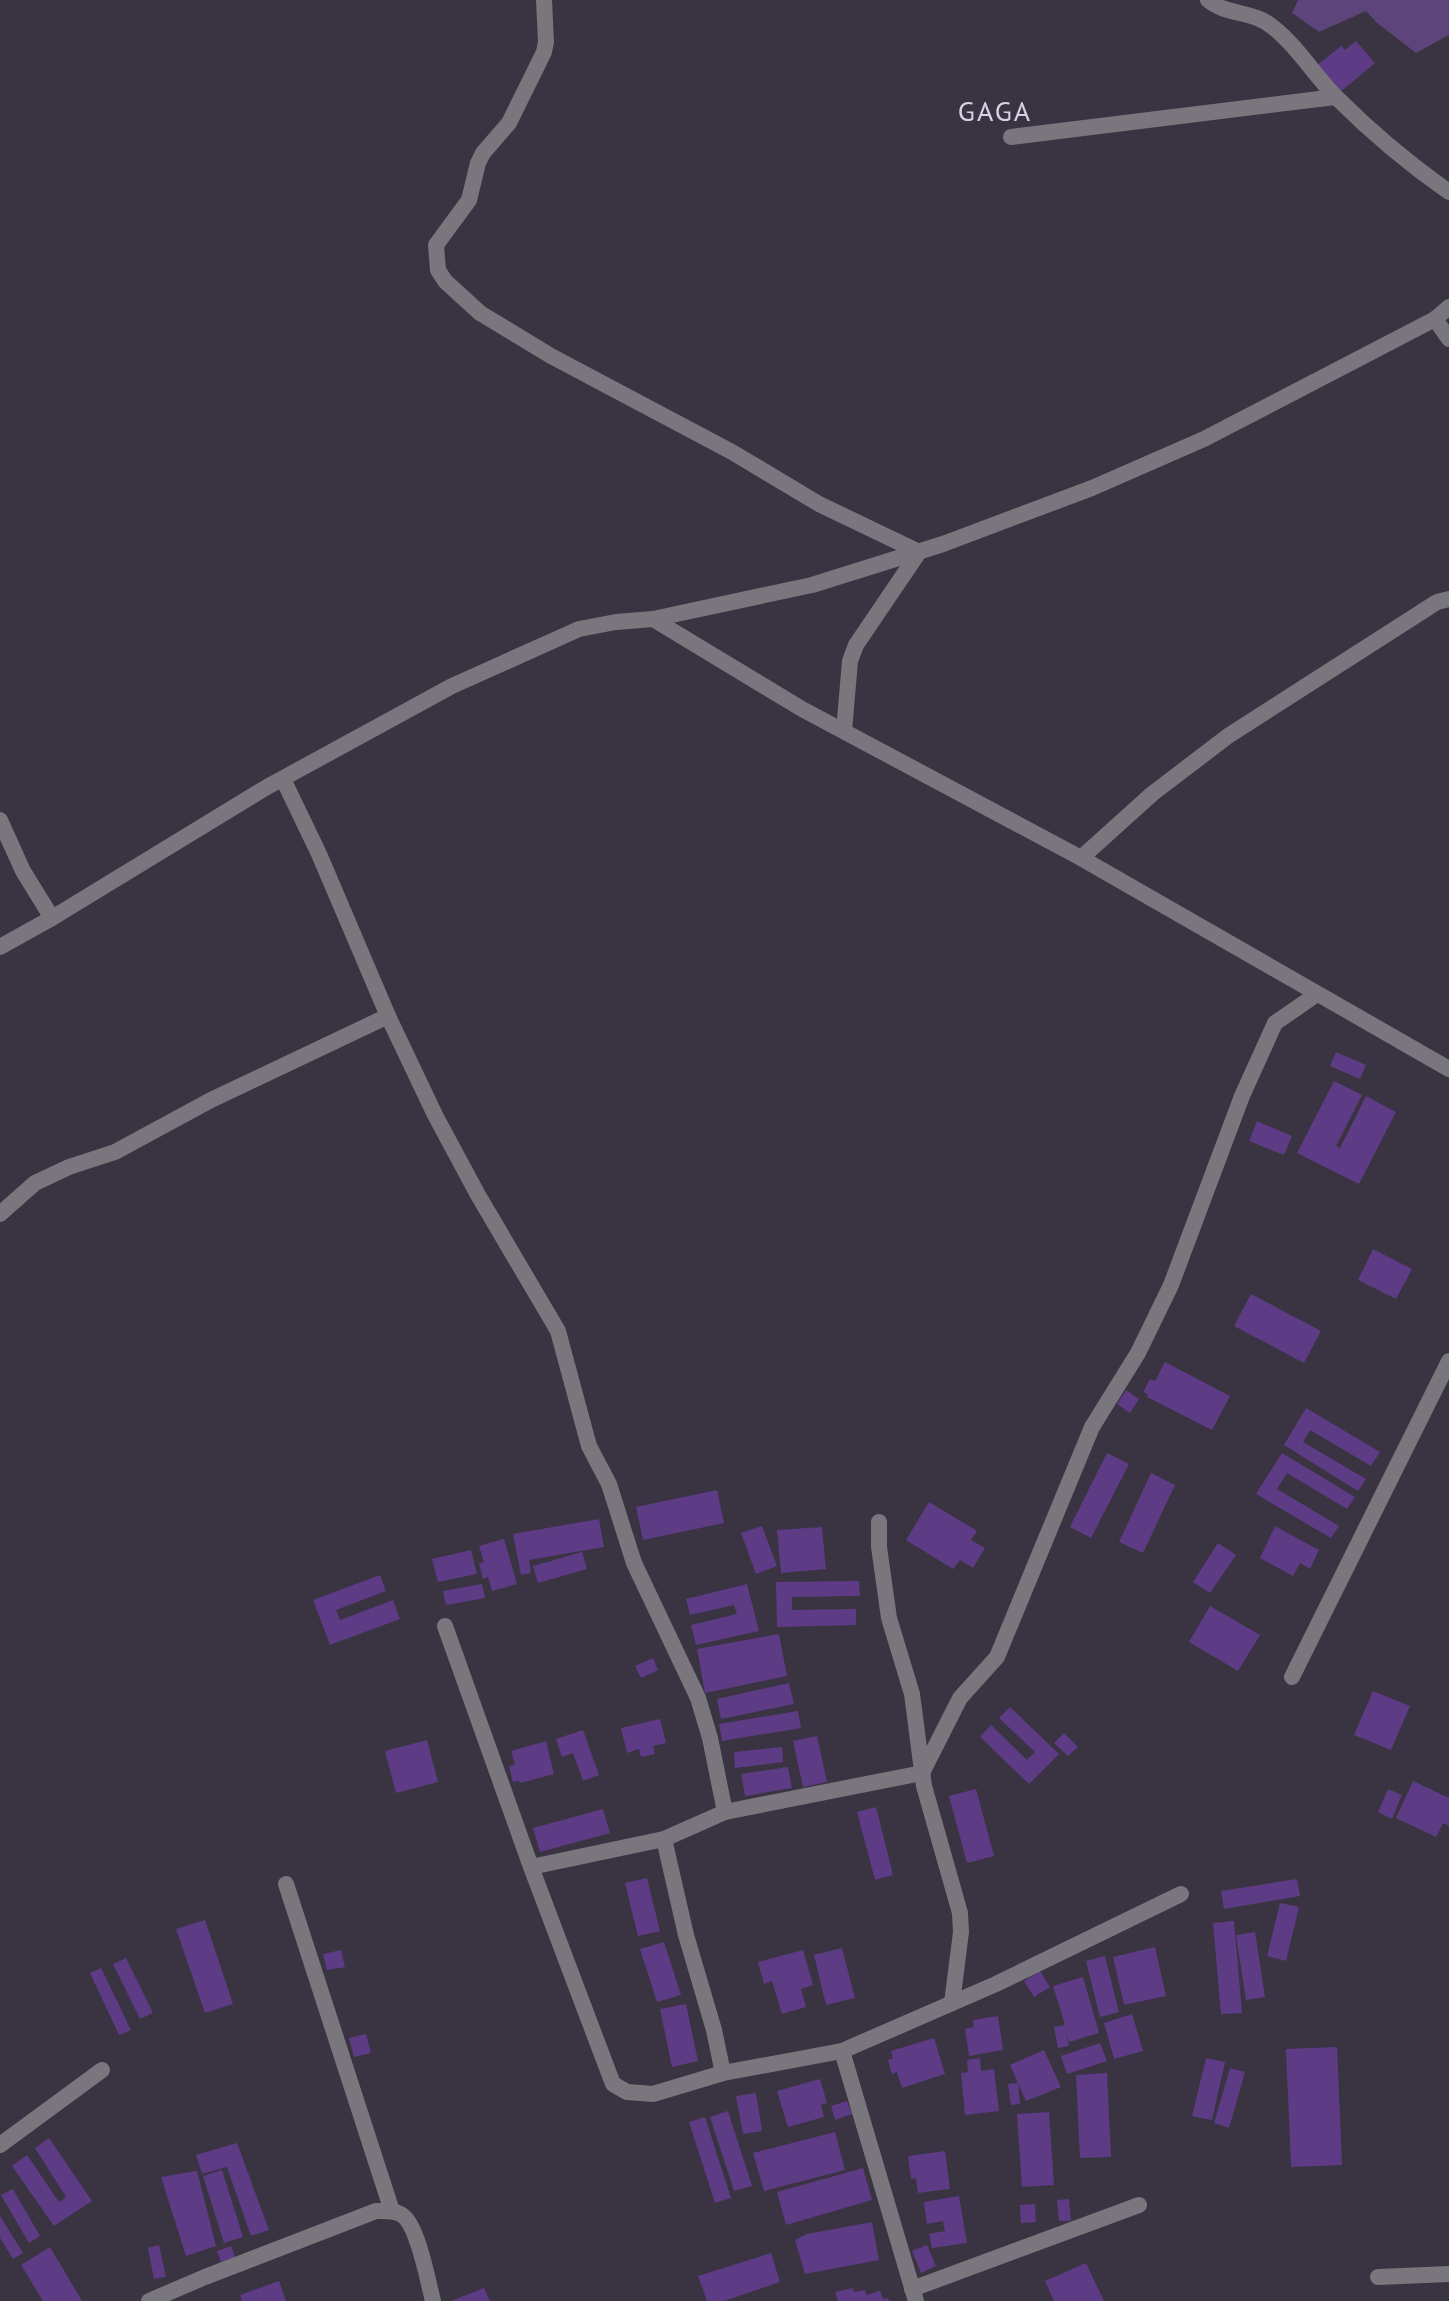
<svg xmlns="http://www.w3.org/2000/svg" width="1449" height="2301" font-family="'PT Sans',sans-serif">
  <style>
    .green { fill: #5d457b }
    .building { fill: #5e3c85 }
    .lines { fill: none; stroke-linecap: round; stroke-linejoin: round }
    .minor { stroke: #79767e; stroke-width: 16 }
    .labels { text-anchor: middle; stroke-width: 7; stroke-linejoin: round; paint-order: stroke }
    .quarter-label { font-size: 28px; letter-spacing: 2px; fill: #d8d0e3; stroke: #393342 }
  </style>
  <rect width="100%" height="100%" fill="#393342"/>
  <polygon class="green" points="1298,0 1449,0 1449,35 1416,53 1376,22 1366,11 1319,32 1292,13"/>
  <g class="building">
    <polygon points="1356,41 1375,63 1339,93 1316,66 1341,46 1345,50"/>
    <polygon points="1336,1052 1366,1065 1360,1079 1330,1066"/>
    <polygon points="1334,1081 1362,1095 1336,1146 1340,1148 1366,1096 1396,1112 1359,1184 1297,1153"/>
    <polygon points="1257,1121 1292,1136 1284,1155 1249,1141"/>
    <polygon points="1373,1249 1412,1269 1396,1299 1358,1280"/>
    <polygon points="1251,1294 1321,1331 1304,1363 1234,1326"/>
    <polygon points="1165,1362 1230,1396 1212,1430 1147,1397 1148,1394 1143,1392 1150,1379 1155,1381"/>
    <polygon points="1126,1390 1139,1399 1130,1413 1117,1404"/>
    <polygon points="1306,1408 1380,1452 1371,1466 1310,1430 1303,1442 1366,1479 1358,1491 1284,1445"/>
    <polygon points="1107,1453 1129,1464 1091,1538 1070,1527"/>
    <polygon points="1282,1453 1355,1497 1347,1509 1287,1473 1277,1489 1339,1526 1331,1538 1256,1494"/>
    <polygon points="1151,1473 1175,1485 1143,1553 1119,1542"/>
    <polygon points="717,1490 724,1523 643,1540 636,1507"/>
    <polygon points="929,1502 977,1531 971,1540 985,1548 973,1568 960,1560 953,1569 906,1540"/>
    <polygon points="599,1519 604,1547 529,1560 531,1573 521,1575 513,1534"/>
    <polygon points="762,1526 777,1566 756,1574 741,1533"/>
    <polygon points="1275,1526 1319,1550 1310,1569 1300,1563 1293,1576 1260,1558"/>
    <polygon points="822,1527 826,1569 781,1573 777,1530"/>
    <polygon points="504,1539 517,1584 492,1591 488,1577 483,1579 479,1563 484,1562 479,1546"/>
    <polygon points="1218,1543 1236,1555 1210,1593 1193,1582"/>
    <polygon points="471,1550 477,1574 438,1582 432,1559"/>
    <polygon points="582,1552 587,1569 538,1583 533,1566"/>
    <polygon points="380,1575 386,1591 336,1610 340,1620 393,1600 400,1619 330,1645 313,1600"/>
    <polygon points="859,1581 860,1596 792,1597 792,1610 856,1609 856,1625 777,1627 776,1582"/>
    <polygon points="482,1584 485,1598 446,1605 443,1591"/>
    <polygon points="747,1584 759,1631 696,1645 691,1625 737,1614 734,1605 690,1615 686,1599"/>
    <polygon points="1210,1606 1260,1635 1238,1671 1189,1642"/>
    <polygon points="779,1634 787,1676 705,1693 697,1649"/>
    <polygon points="653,1658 658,1670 641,1678 635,1666"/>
    <polygon points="789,1683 794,1704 721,1719 717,1699"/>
    <polygon points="1373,1691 1410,1706 1391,1750 1354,1735"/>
    <polygon points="1010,1707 1059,1754 1029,1784 980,1737 991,1725 1027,1760 1035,1752 999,1718"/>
    <polygon points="798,1711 801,1728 722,1741 719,1724"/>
    <polygon points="660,1719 666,1743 653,1746 655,1754 641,1757 639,1749 627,1753 621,1728"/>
    <polygon points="583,1730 599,1775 583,1781 573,1753 562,1757 556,1739"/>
    <polygon points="1064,1733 1078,1747 1068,1756 1054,1743"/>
    <polygon points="817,1736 827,1782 803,1787 793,1741"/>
    <polygon points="427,1740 438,1782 396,1793 385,1751"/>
    <polygon points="546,1741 554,1774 520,1783 519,1781 513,1782 509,1766 515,1765 511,1751"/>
    <polygon points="782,1747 783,1762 735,1768 734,1752"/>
    <polygon points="788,1767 792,1788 745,1796 741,1774"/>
    <polygon points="1413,1781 1449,1798 1449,1826 1443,1823 1436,1837 1396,1818"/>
    <polygon points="976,1789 994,1856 967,1863 949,1796"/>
    <polygon points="1388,1789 1402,1795 1392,1819 1378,1812"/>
    <polygon points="876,1807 893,1875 875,1880 857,1812"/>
    <polygon points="603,1809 610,1833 540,1852 533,1828"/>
    <polygon points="647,1878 660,1931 638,1936 625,1883"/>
    <polygon points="1297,1879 1300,1896 1224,1909 1221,1891"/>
    <polygon points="1280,1903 1299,1907 1286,1961 1267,1956"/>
    <polygon points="205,1920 233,2004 205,2013 176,1929"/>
    <polygon points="1234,1921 1242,2013 1221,2014 1213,1923"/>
    <polygon points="1255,1932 1265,1997 1246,2000 1236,1935"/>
    <polygon points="664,1942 681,1995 657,2002 640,1949"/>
    <polygon points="1155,1947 1166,1996 1124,2005 1113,1957"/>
    <polygon points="842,1948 855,1998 826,2005 814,1955"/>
    <polygon points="341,1950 345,1967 327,1970 323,1954"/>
    <polygon points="803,1950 813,1985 801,1989 806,2007 782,2014 772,1981 764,1984 758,1962"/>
    <polygon points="1105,1956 1119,2012 1100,2017 1086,1961"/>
    <polygon points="126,1958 153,2013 140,2019 113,1964"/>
    <polygon points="101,1968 131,2030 119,2035 90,1973"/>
    <polygon points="1040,1971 1050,1987 1034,1997 1024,1981"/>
    <polygon points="1083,1977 1099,2033 1069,2042 1066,2032 1069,2046 1058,2048 1054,2027 1065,2025 1053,1986"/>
    <polygon points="686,2004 698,2061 672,2067 660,2009"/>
    <polygon points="1132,2014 1143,2051 1114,2059 1104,2023"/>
    <polygon points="998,2016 1003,2050 969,2056 965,2029 974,2027 973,2020"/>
    <polygon points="366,2034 371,2053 354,2057 349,2038"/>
    <polygon points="934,2038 945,2074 902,2088 897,2072 892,2074 888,2060 893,2058 891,2051"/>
    <polygon points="1100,2043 1107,2061 1067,2074 1061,2056"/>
    <polygon points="1337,2047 1342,2165 1291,2167 1286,2049"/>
    <polygon points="1044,2050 1061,2087 1026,2101 1010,2065"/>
    <polygon points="980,2058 981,2071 994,2069 999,2111 965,2115 961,2073 968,2072 967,2060"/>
    <polygon points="1206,2058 1225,2062 1212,2120 1192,2116"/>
    <polygon points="1230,2068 1245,2072 1229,2128 1214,2123"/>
    <polygon points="1107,2073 1111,2157 1080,2158 1076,2075"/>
    <polygon points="820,2079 827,2103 821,2105 824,2117 788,2127 777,2091"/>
    <polygon points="1018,2083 1020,2104 1011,2105 1008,2084"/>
    <polygon points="756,2093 762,2131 743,2134 736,2096"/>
    <polygon points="847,2101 852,2114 835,2120 831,2106"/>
    <polygon points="728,2111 752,2186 734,2191 710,2117"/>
    <polygon points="1049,2112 1054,2185 1022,2187 1017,2114"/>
    <polygon points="705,2117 731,2198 715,2203 689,2122"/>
    <polygon points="835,2132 845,2170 764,2191 753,2153"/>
    <polygon points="49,2138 92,2201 54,2226 12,2166 27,2155 59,2202 66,2197 35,2148"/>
    <polygon points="237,2143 269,2230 251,2236 227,2167 202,2174 196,2155"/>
    <polygon points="945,2151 950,2189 918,2193 916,2178 911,2179 908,2156"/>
    <polygon points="863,2168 872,2200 786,2225 777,2192"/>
    <polygon points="222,2170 243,2237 224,2243 203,2176"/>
    <polygon points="197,2171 216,2246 186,2256 161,2177"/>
    <polygon points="13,2189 40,2236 29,2243 1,2195"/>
    <polygon points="959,2196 967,2243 932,2248 929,2234 945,2231 943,2221 927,2224 924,2202"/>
    <polygon points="1069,2199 1071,2221 1059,2221 1057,2200"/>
    <polygon points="1035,2204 1036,2222 1021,2223 1020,2205"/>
    <polygon points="0,2216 23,2253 13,2259 0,2238"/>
    <polygon points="872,2222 879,2260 805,2274 795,2240 807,2234"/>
    <polygon points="159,2245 166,2277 154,2279 148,2248"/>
    <polygon points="927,2245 936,2266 921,2273 912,2251"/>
    <polygon points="231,2246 236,2260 222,2265 217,2251"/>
    <polygon points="50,2247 82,2301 43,2301 21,2265"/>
    <polygon points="771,2253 780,2282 724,2301 707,2301 698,2276"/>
    <polygon points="1086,2263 1104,2301 1054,2301 1045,2281"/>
    <polygon points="279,2281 286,2301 242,2301 240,2295"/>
    <polygon points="484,2288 490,2301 451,2301"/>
    <polygon points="853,2288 854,2292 865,2290 866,2295 880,2291 883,2299 888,2298 889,2301 838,2301 835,2292"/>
  </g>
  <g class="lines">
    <g class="minor">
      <polyline points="544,0 546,42 544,52 509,123 483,153 478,163 469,200 436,245 438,270 445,281 480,313 551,356 732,452 819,504 919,552 856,645 850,661 844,731"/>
      <path d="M1208 0C1227 16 1254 10 1274 28 1298 47 1314 75 1336 97 1371 132 1409 164 1449 192"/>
      <polyline points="1011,137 1335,97"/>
      <polyline points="1435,319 1449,339"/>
      <polyline points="653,619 802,709 1081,858 1449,1069"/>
      <polyline points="283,779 319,854 388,1016 435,1115 478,1195 558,1331 589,1446 609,1484 634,1563 698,1698 710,1738 725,1812"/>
      <polyline points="0,820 23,871 52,918"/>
      <polyline points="1081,858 1152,794 1228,736 1437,602 1449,599"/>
      <polyline points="0,947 52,918 267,787 452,686 579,629 616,622 653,619 812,585 943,544 1092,488 1204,439 1435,319 1449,307"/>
      <polyline points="0,1214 35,1183 69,1167 115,1152 211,1100 388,1016"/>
      <polyline points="879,1522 879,1547 889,1618 912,1694 924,1786 960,1913 961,1932 952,2003"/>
      <polyline points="445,1626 531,1867 613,2084 627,2092 653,2094 723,2073 842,2051 996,1984 1181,1894"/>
      <polyline points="1292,1677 1449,1361"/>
      <polyline points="664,1839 686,1935 714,2030 723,2073"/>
      <polyline points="531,1867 664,1839 725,1812 922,1773 960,1698 997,1657 1092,1427 1138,1353 1171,1285 1242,1096 1275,1023 1317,994"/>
      <polyline points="286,1884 392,2211"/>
      <polyline points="842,2051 916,2301"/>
      <polyline points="0,2145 102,2070"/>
      <polyline points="1378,2277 1449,2274"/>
      <polyline points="912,2289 1139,2205"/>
      <path d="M149 2301 205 2277 376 2211C385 2211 395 2210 402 2215 418 2225 428 2282 433 2301"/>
    </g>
  </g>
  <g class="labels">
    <g class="quarter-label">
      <text x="995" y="121">GAGA</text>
    </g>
  </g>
</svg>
